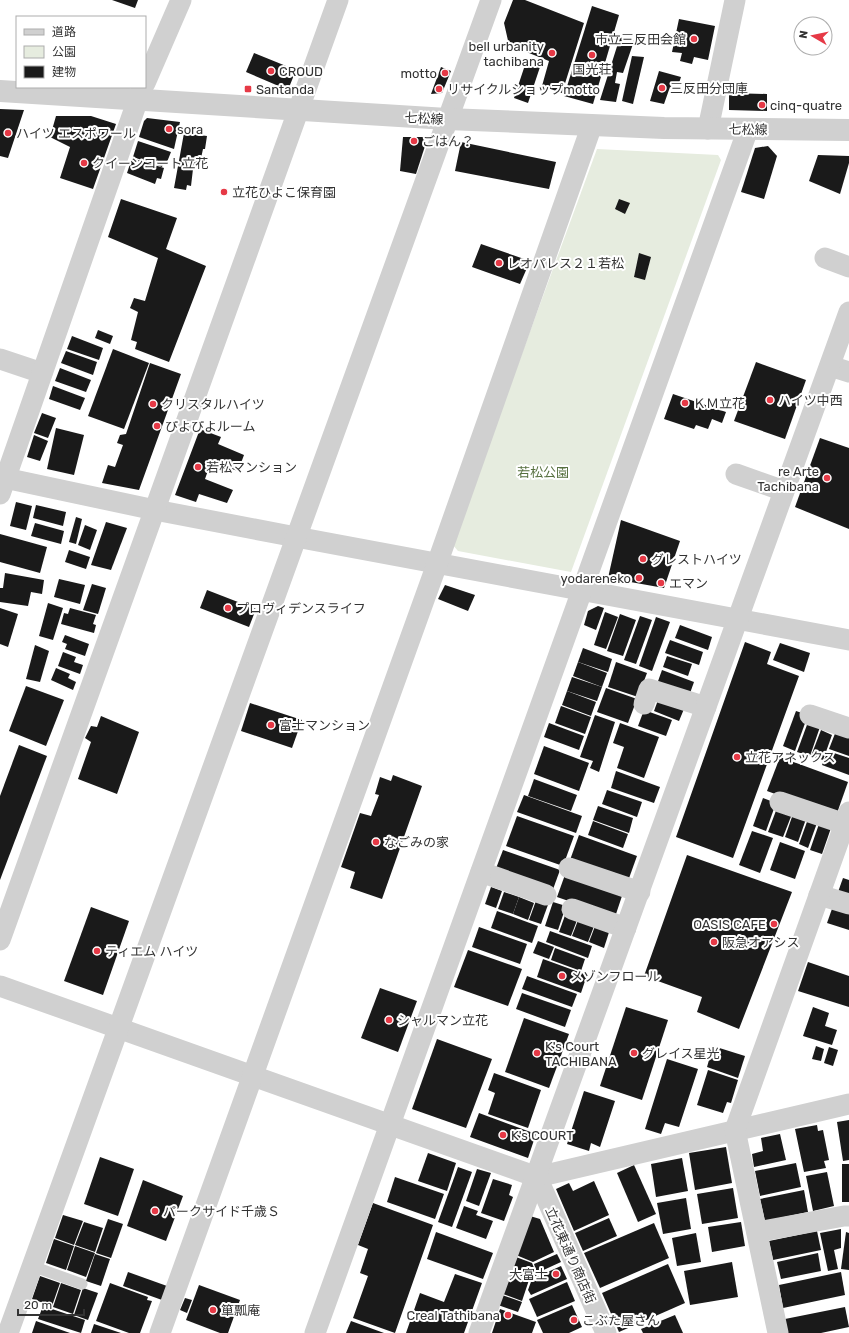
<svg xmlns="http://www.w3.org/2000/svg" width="849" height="1333" font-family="Rubik,'Noto Sans JP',sans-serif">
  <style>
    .green { fill: #e6ecdf }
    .building { fill: #1a1a1a }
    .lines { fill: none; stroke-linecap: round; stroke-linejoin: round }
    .service { stroke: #d0d0d0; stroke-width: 11 }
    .minor { stroke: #d0d0d0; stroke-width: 21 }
    .tertiary { stroke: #d0d0d0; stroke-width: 22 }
    .poi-dot { fill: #e63946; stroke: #fff; stroke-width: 1.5 }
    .labels { text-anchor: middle; stroke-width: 4; stroke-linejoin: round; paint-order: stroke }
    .poi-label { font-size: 13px; fill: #333; stroke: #fff; text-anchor: start }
    .street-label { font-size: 13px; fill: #333; stroke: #fff }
    .park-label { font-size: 13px; fill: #56703f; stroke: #fff }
  </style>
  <rect width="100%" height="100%" fill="#fff"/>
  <polygon class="green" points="597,149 718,155 721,160 571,572 458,551 452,544"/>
  <g class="building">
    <polygon points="112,0 138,0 135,8"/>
    <polygon points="513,0 525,0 584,23 562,93 542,86 549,61 509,45 504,23"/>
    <polygon points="592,6 619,15 593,104 564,96"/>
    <polygon points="679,19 715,26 708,60 694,57 692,64 680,61 682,53 672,52"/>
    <polygon points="620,37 634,41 623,73 617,72 615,83 620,84 616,102 600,100"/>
    <polygon points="254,53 296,70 288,90 246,72"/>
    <polygon points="632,56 644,57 633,104 622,101"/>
    <polygon points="526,62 540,67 528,103 514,98"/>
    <polygon points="441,67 451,71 442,93 431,94"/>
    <polygon points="659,71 681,77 677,89 670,87 664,104 650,101"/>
    <polygon points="729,93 767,94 767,111 729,110"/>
    <polygon points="0,109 24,110 8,158 0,156"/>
    <polygon points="56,116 91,116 116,124 93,189 60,178 70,147 50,137"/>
    <polygon points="147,118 180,122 174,149 139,137 144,121"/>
    <polygon points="184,133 207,136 205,149 203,149 200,163 197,163 195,169 193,169 191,186 187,185 186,190 174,188"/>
    <polygon points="403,137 423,137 426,143 416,174 400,171"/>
    <polygon points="138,141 171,152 167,162 164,161 162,167 133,157"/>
    <polygon points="461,142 556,162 549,189 455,171"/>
    <polygon points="768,146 777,156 764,199 741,192 755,148"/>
    <polygon points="818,155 849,156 849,163 840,194 809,181"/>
    <polygon points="132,158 164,168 161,179 157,178 155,184 127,173"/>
    <polygon points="121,199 177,218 166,249 206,266 169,362 135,349 137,342 131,340 138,312 130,308 134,298 145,301 158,258 108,237"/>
    <polygon points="619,199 630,203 625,214 615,209"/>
    <polygon points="481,244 527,260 523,268 527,268 520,284 472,267"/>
    <polygon points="639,253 651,257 645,280 634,277"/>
    <polygon points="98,330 113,336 110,344 95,338"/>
    <polygon points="72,336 103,348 99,360 67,349"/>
    <polygon points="113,349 149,363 124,429 88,416"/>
    <polygon points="66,351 97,362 93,375 61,363"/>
    <polygon points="756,362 806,380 785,439 734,421"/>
    <polygon points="150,363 181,374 139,490 102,483 108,465 115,467 123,445 117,443 120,435 126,434"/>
    <polygon points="60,368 91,380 86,392 55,381"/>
    <polygon points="53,386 85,398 80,410 49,399"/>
    <polygon points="673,394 726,412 722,423 712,419 708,429 696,425 694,429 664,419"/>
    <polygon points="42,413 56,418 48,438 34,433"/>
    <polygon points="56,428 84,435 74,475 47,469"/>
    <polygon points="200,429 221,437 218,444 244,455 238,471 211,462 205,479 233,490 227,503 199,494 196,502 175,495"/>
    <polygon points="34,435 48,441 40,461 27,457"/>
    <polygon points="820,438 849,448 849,529 795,507"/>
    <polygon points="16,502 32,506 26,530 10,526"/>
    <polygon points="36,505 66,512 63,526 33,518"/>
    <polygon points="76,517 82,519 76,544 69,542"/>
    <polygon points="621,520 680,541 664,588 608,578"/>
    <polygon points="106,522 127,528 111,570 91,565"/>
    <polygon points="35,523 64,531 61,544 31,536"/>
    <polygon points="85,525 97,530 90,550 78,545"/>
    <polygon points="0,534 47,547 40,573 0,562"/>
    <polygon points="69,550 90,557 86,569 65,562"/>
    <polygon points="5,573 44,580 42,594 31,592 28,606 0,602 0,588 3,588"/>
    <polygon points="59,579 85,585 80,604 54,597"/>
    <polygon points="92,584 106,588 98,614 83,610"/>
    <polygon points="445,585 475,595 468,611 438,599"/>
    <polygon points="207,590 256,609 249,627 200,608"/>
    <polygon points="48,603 63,608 53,640 39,636"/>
    <polygon points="598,606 604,608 596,630 584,625 588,611"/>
    <polygon points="0,608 18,614 8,647 0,644"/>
    <polygon points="70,608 96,615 93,624 96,625 94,633 61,624 64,613 68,614"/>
    <polygon points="605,612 618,617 606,649 594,645"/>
    <polygon points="620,614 636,620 623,656 607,651"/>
    <polygon points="640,616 652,620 636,664 624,660"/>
    <polygon points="656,617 670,622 652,671 639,666"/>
    <polygon points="680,625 712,637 708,650 675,638"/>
    <polygon points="65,635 89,644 85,656 65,649 67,644 62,642"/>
    <polygon points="670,640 703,652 699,665 665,653"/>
    <polygon points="745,642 771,652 767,664 799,676 733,858 676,837"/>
    <polygon points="780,643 810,653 804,672 773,660"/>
    <polygon points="35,645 49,651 40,682 26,679"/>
    <polygon points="583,648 612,659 608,672 578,662"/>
    <polygon points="63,652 76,657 74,662 83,665 80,674 58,666"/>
    <polygon points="667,656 692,664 688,676 663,667"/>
    <polygon points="578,662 607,673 602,687 573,676"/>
    <polygon points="616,662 647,673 638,697 608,687"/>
    <polygon points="56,668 70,674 68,678 76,682 73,690 51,680"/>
    <polygon points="662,670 694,682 689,696 657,684"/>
    <polygon points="572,677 602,687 597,701 567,691"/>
    <polygon points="26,686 64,700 46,746 9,731"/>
    <polygon points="606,688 637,699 628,723 597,712"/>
    <polygon points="567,691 596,702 591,716 562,705"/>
    <polygon points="658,700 684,709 679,721 654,711"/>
    <polygon points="250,703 302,720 292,748 241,731"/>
    <polygon points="561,706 591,717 585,734 555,723"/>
    <polygon points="644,710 672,720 666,736 638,726"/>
    <polygon points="796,711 808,715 795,751 783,746"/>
    <polygon points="595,715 615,722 599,772 590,768 593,761 580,757"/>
    <polygon points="101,716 139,732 117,794 78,779 91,742 85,738 91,726 97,727"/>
    <polygon points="808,722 820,727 810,756 797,752"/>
    <polygon points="549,723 584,736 579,750 544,737"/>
    <polygon points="620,723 659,737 644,778 617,768 624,747 613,743"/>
    <polygon points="821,730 832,735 823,760 811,756"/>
    <polygon points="836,731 849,736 849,756 829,749"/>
    <polygon points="19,745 47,756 0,880 0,796"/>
    <polygon points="544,746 589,763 579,791 534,774"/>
    <polygon points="828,751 849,758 849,775 822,765"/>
    <polygon points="780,757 848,782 836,816 767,791"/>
    <polygon points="616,771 660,787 654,803 611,788"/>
    <polygon points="393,775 422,786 382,899 350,888 355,872 341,867 360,813 371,816 379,795 375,794 380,777 391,781"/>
    <polygon points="534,779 577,795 571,811 528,796"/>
    <polygon points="607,790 642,802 637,817 602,804"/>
    <polygon points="524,795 582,816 576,833 517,812"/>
    <polygon points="763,798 776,803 766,831 753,826"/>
    <polygon points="598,806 633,818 629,833 593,820"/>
    <polygon points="777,808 792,814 783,837 768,832"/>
    <polygon points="793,814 806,819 798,842 785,837"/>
    <polygon points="517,816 574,836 563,866 506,846"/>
    <polygon points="808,819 817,823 808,848 799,844"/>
    <polygon points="593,821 628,834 623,848 588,835"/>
    <polygon points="819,824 831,828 822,854 810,850"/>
    <polygon points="752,831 773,838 760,873 739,865"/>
    <polygon points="579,835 637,856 628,881 570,860"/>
    <polygon points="780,842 805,851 795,879 770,870"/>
    <polygon points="503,850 560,870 552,892 495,871"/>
    <polygon points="687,855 792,892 739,1029 697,1012 702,997 644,976"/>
    <polygon points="566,872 623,893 615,917 557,897"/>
    <polygon points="843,878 849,880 849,896 838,892"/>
    <polygon points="491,887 502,891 496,908 485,904"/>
    <polygon points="504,892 519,897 513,914 498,909"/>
    <polygon points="519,897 534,903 528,920 513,914"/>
    <polygon points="537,898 549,902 541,924 529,920"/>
    <polygon points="553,902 566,906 558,930 545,926"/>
    <polygon points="833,906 849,911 849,930 827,923"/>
    <polygon points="91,907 129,921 103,995 64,981"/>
    <polygon points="567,910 579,915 571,936 559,932"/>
    <polygon points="497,911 538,926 532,943 491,928"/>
    <polygon points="580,915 596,921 588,942 572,936"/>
    <polygon points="597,921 611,926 604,948 589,942"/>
    <polygon points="479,927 527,944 520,964 472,947"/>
    <polygon points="550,931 592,946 588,958 546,942"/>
    <polygon points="538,941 554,947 549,959 533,953"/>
    <polygon points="555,948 585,959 581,971 551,960"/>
    <polygon points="468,950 522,969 508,1006 454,987"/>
    <polygon points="543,959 587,975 581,993 537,977"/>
    <polygon points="808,962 849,976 849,1007 798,991"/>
    <polygon points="527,976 577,994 572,1007 522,989"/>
    <polygon points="380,988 417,1001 398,1052 361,1038"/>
    <polygon points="522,993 571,1010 565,1027 516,1009"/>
    <polygon points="626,1007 668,1020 642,1100 600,1086"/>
    <polygon points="813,1007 829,1013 825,1026 837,1030 832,1045 803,1036"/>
    <polygon points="524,1018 569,1034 549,1088 505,1072"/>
    <polygon points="437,1039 492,1059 466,1128 412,1109"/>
    <polygon points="713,1046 745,1056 738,1078 707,1067"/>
    <polygon points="816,1046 824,1049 821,1061 812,1059"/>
    <polygon points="829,1047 838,1050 833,1066 824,1063"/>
    <polygon points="667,1059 698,1069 679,1127 665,1123 661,1134 645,1129"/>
    <polygon points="708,1070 738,1080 731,1103 727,1102 723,1113 697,1105"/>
    <polygon points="494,1073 541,1090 528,1128 488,1114 495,1093 488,1090"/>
    <polygon points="584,1091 615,1101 600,1147 591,1143 589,1151 567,1144"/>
    <polygon points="479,1113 536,1134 528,1158 470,1137"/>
    <polygon points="849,1120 849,1160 843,1161 837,1122"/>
    <polygon points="817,1125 818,1131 823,1130 829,1160 824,1161 826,1168 804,1172 795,1129"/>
    <polygon points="780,1134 786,1160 754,1167 752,1154 763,1151 761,1138"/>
    <polygon points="726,1147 732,1183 695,1190 689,1153"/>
    <polygon points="428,1153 456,1163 447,1191 418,1181"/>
    <polygon points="100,1157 134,1169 118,1216 84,1204"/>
    <polygon points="682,1158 688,1191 656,1197 651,1164"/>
    <polygon points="796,1163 801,1187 760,1196 755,1171"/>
    <rect x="842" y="1164" width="7" height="38"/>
    <polygon points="634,1165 656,1214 638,1222 617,1173"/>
    <polygon points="458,1167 472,1172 452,1227 438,1222"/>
    <polygon points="477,1169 491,1173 479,1206 466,1201"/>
    <polygon points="827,1172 834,1206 813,1211 806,1176"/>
    <polygon points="395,1177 444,1194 435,1219 387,1202"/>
    <polygon points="493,1179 512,1185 509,1195 513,1197 504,1221 481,1213"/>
    <polygon points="143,1180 183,1196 166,1241 127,1226"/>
    <polygon points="594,1181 609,1215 574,1231 556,1189 569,1183 573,1191"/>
    <polygon points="733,1188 738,1218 702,1224 697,1194"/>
    <polygon points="804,1190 808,1212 765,1221 760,1199"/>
    <polygon points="686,1198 691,1229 663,1234 657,1203"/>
    <polygon points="373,1203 433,1225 395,1333 353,1318 368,1276 360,1273 368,1249 358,1245"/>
    <polygon points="464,1206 478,1211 476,1215 493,1221 486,1239 456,1228"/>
    <polygon points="63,1215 83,1221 74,1245 55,1238"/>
    <polygon points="530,1216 540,1219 554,1252 533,1262 516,1255"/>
    <polygon points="609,1218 617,1236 583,1251 575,1233"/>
    <polygon points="108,1219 123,1224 111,1258 96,1253"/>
    <polygon points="84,1222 103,1228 95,1252 75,1245"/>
    <polygon points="741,1222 745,1246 712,1252 708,1227"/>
    <polygon points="654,1223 669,1258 600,1288 584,1253"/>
    <polygon points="841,1229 841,1248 834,1250 838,1269 828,1271 820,1233"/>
    <polygon points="817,1231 821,1250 773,1260 769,1241"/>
    <polygon points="436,1232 493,1253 483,1279 427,1259"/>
    <polygon points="846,1232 849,1233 849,1270 841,1269"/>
    <polygon points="696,1233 701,1262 677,1266 672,1238"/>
    <polygon points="54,1239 74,1246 66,1270 46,1263"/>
    <polygon points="75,1246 95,1253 86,1277 67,1270"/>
    <polygon points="818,1253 821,1271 781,1279 777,1262"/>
    <polygon points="95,1254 110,1259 101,1286 86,1281"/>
    <polygon points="557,1254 561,1262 537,1273 534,1264"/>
    <polygon points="516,1257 532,1263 537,1275 531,1279 510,1272"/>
    <polygon points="732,1262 738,1297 690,1305 684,1271"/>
    <polygon points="668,1264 685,1303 619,1332 602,1293"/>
    <polygon points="561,1266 567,1279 531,1295 528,1290 532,1279"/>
    <polygon points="128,1272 167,1286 162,1300 123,1286"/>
    <polygon points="841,1272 845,1295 783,1308 779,1285"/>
    <polygon points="510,1273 529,1280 522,1301 503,1294"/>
    <polygon points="455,1274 482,1283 464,1333 406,1333 420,1293 444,1302"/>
    <polygon points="40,1276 60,1283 52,1306 32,1299"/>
    <polygon points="567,1282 575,1301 537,1317 529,1299"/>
    <polygon points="61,1283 81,1290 73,1314 53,1307"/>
    <polygon points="110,1283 148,1297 147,1300 152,1301 140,1333 129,1333 96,1321"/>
    <polygon points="199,1285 240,1300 228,1333 220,1333 186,1320"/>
    <polygon points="83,1288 98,1293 88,1320 74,1315"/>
    <polygon points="502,1295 522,1302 518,1312 498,1305"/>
    <polygon points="185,1298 192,1300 187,1313 180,1310"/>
    <polygon points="572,1305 582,1327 569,1333 543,1333 537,1320"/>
    <polygon points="43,1306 85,1320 81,1333 38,1319"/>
    <polygon points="845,1307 849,1327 821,1333 788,1333 785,1319"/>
    <polygon points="500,1309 536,1322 532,1333 492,1333"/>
    <polygon points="675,1315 683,1333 643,1333 641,1329"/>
    <polygon points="36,1321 70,1333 32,1333"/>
    <polygon points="351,1321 384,1333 346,1333"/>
    <polygon points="94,1324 121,1333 91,1333"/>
  </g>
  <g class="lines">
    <polyline class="service" points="32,1266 82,1284"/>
    <g class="minor">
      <polyline points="145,83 181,0"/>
      <polyline points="708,129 735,0"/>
      <polyline points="825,258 849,267"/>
      <polyline points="0,359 42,373"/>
      <polyline points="830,366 849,372"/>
      <polyline points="736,474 784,491"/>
      <polyline points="0,477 155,510 296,537 849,640"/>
      <polyline points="0,494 138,99 143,87"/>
      <polyline points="644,704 649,689 706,707"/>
      <polyline points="810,715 849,728"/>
      <polyline points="780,802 845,824"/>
      <polyline points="569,868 640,892"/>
      <polyline points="481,872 546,895"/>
      <polyline points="819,895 849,904"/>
      <polyline points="572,909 626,928"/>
      <polyline points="0,940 338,0"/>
      <polyline points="0,986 537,1177 849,1104"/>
      <polyline points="537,1177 606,1333"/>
      <polyline points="757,1232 844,1216 849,1216"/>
      <polyline points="8,1333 491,0"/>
      <polyline points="160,1333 437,564 592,125"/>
      <polyline points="315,1333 748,129"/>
      <polyline points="479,1333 849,312"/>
      <polyline points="778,1333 735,1130 849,812"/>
    </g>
    <polyline class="tertiary" points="0,91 447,119 664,128 849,130"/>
  </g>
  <g class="poi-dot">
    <circle cx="694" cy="39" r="4"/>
    <circle cx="552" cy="53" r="4"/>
    <circle cx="592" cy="55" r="4"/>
    <circle cx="271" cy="71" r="4"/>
    <circle cx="445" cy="73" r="4"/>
    <circle cx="662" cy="88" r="4"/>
    <rect x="244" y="85" width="8" height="8" rx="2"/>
    <circle cx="439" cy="89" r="4"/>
    <circle cx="762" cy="105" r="4"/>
    <circle cx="169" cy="129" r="4"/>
    <circle cx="8" cy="133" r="4"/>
    <circle cx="414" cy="141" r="4"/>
    <circle cx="84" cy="163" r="4"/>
    <circle cx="224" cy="192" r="4"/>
    <circle cx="499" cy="263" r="4"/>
    <circle cx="770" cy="400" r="4"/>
    <circle cx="685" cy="403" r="4"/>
    <circle cx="153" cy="404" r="4"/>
    <circle cx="157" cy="426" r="4"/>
    <circle cx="198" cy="467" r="4"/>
    <circle cx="827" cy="478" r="4"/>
    <circle cx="643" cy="559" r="4"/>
    <circle cx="639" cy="578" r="4"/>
    <circle cx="661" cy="583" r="4"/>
    <circle cx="228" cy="608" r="4"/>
    <circle cx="271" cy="725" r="4"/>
    <circle cx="737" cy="757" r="4"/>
    <circle cx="376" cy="842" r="4"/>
    <circle cx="774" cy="924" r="4"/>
    <circle cx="714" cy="942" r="4"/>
    <circle cx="97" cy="951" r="4"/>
    <circle cx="562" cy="976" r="4"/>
    <circle cx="389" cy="1020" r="4"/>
    <circle cx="537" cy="1053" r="4"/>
    <circle cx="634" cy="1053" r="4"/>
    <circle cx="503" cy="1135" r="4"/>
    <circle cx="155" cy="1211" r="4"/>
    <circle cx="556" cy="1274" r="4"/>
    <circle cx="213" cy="1310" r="4"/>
    <circle cx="508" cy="1315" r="4"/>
    <circle cx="574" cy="1320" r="4"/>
  </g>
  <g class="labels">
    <g class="poi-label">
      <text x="686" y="44" text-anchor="end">市立三反田会館</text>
      <text x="544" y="51" text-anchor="end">bell urbanity<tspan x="544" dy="15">tachibana</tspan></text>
      <text x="592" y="74" text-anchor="middle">国光荘</text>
      <text x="279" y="76">CROUD</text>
      <text x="437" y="78" text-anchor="end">motto</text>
      <text x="670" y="93">三反田分団庫</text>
      <text x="256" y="94">Santanda</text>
      <text x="447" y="94">リサイクルショップmotto</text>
      <text x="770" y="110">cinq-quatre</text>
      <text x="177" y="134">sora</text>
      <text x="16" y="138">ハイツ エスポワール</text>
      <text x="422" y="146">ごはん？</text>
      <text x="92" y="168">クイーンコート立花</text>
      <text x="232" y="197">立花ひよこ保育園</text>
      <text x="507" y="268">レオパレス２１若松</text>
      <text x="778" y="405">ハイツ中西</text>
      <text x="693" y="408">ＫＭ立花</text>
      <text x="161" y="409">クリスタルハイツ</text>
      <text x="165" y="431">ぴよぴよルーム</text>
      <text x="206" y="472">若松マンション</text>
      <text x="819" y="476" text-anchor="end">re Arte<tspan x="819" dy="15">Tachibana</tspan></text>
      <text x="651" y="564">グレストハイツ</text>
      <text x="631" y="583" text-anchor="end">yodareneko</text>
      <text x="669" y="588">エマン</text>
      <text x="236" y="613">プロヴィデンスライフ</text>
      <text x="279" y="730">富士マンション</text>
      <text x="745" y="762">立花アネックス</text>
      <text x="384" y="847">なごみの家</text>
      <text x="766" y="929" text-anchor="end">OASIS CAFE</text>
      <text x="722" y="947">阪急オアシス</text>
      <text x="105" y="956">ティエム ハイツ</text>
      <text x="570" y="981">メゾンフロール</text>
      <text x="397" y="1025">シャルマン立花</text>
      <text x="545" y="1051">K's Court<tspan x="545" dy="15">TACHIBANA</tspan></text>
      <text x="642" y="1058">グレイス星光</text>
      <text x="511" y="1140">K's COURT</text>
      <text x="163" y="1216">パークサイド千歳Ｓ</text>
      <text x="548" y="1279" text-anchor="end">大富士</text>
      <text x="221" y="1315">箪瓢庵</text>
      <text x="500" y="1320" text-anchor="end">Creal Tathibana</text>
      <text x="582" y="1325">こぶた屋さん</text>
    </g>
    <g class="street-label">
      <text transform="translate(424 118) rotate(3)" y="5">七松線</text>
      <text transform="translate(748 129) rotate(1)" y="5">七松線</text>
      <text transform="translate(571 1255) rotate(66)" y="5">立花東通り商店街</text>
    </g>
    <g class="park-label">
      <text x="543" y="477">若松公園</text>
    </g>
  </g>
  <rect x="16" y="16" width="130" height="72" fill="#ffffff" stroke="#adadad"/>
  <rect x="24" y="29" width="20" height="6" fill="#d0d0d0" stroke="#adadad"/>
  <text x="52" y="36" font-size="12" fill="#333333">道路</text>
  <rect x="24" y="46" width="20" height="12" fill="#e6ecdf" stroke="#adadad"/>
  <text x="52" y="56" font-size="12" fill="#333333">公園</text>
  <rect x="24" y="66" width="20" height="12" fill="#1a1a1a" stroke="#adadad"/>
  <text x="52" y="76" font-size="12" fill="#333333">建物</text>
  <g transform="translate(813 36) rotate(279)"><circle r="19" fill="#ffffff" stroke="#adadad"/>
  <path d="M0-3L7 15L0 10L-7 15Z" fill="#e63946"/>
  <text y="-6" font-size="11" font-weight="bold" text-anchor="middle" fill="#333333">N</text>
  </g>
  <path d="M18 1309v6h66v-6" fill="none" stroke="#333333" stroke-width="2"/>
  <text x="24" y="1309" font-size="12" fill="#333333" stroke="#ffffff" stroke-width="3" paint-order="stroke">20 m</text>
</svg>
